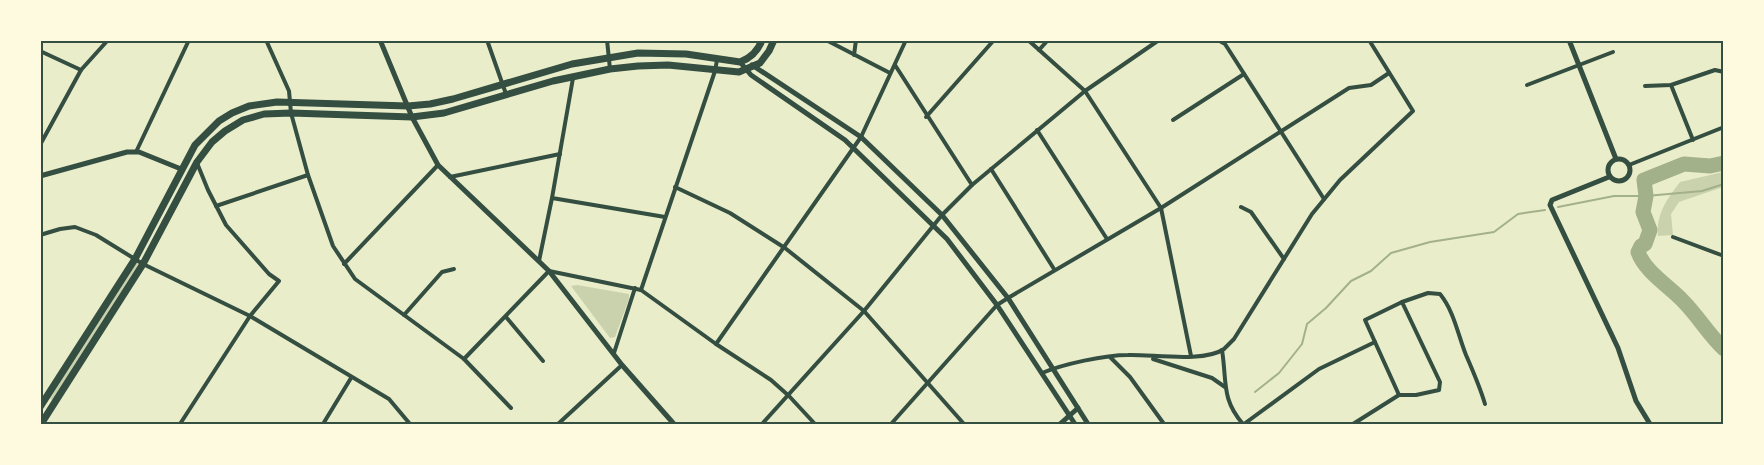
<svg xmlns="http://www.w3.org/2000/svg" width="1764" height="465" font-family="Arial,sans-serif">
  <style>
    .green { fill: #cad2ad }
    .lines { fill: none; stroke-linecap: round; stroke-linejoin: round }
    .stream { stroke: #a3b18a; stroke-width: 2 }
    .river { stroke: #a3b18a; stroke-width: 15 }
    .minor { stroke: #344e41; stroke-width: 4 }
    .tertiary { stroke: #344e41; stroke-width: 5 }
    .secondary { stroke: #344e41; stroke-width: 5 }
    .trunk { stroke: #344e41; stroke-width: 7 }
    .neatline { fill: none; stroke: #344e41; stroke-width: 2 }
  </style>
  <rect width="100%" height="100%" fill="#e9edc9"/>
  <g class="green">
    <path d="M1723 172V187L1679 202 1671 214 1673 235 1658 236C1656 214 1667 199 1680 182Z"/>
    <polygon points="137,261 139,263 53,400 50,399 61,379"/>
    <polygon points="577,285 629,294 629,299 615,337 610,338 571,286"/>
  </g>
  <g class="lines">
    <g class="stream">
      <polyline points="1558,207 1614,196 1646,196 1702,191 1724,184"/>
      <polyline points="1255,392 1279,373 1302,344 1307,324 1326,308 1351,281 1371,271 1391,253 1430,242 1494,232 1518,214 1545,210"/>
    </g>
    <path class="river" d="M1724 163 1710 166 1684 164 1644 180 1646 196 1643 212 1650 230 1645 244 1641 246 1638 252C1645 272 1669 286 1683 301 1698 316 1709 335 1724 349"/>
    <g class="minor">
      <polyline points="266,40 289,91 291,113 308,175 333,246 355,279 464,359 511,408"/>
      <polyline points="487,40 506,94"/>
      <polyline points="607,40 610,69"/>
      <polyline points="826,40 890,73"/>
      <polyline points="1028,40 1085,91 1161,208 1191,356"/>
      <polyline points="1218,40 1225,44 1324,199"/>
      <polyline points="1039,50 1048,40"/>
      <polyline points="40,51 81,70"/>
      <polyline points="854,55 856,40"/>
      <polyline points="895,65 972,185"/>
      <polyline points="573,78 552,198 665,217"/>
      <polyline points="1527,85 1613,52"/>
      <polyline points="1671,85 1693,140"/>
      <polyline points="1645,86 1671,85 1715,70 1724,72"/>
      <polyline points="926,117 994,40"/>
      <polyline points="1173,120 1244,74"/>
      <polyline points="1037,130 1107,239"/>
      <polyline points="40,145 81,70 108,40"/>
      <polyline points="136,152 189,40"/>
      <polyline points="1629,165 1724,127"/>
      <polyline points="991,169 1054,269"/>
      <polyline points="450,177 560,154"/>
      <polyline points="675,187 730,213 785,248 864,311 964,424"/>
      <polyline points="216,206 308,175"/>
      <polyline points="1241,207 1251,212 1284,259"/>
      <polyline points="40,235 60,229 75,227 96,235 143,264 250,316 389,399 410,424"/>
      <polyline points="1673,237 1724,256"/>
      <polyline points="539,261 552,198"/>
      <polyline points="344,264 438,165"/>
      <polyline points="641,290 715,71 717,60"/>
      <polyline points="404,315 442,272 454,269"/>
      <polyline points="506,317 543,361"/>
      <polyline points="716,344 861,137 906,40"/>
      <path d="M1222 350C1227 381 1221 399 1243 424"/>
      <polyline points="614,353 635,288"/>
      <polyline points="1110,357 1130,377 1164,424"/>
      <polyline points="464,359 549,271 641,290 716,344 771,380 789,396 815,424"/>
      <polyline points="1153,359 1212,378 1225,387"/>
      <path d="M1042 373C1063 364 1105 355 1128 355 1151 354 1204 363 1224 349 1227 346 1231 342 1234 339L1312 214 1340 180 1413 111 1369 40"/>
      <polyline points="1399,395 1365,320 1402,302"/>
      <polyline points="180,424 250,316 279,281 269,274 226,225 208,190 197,163"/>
      <polyline points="323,424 351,378"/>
      <polyline points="558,424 622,365"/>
      <polyline points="762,424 864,311 942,215 972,185 1085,91 1159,40"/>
      <polyline points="891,424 997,305 1008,298 1161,208 1349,88 1371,85 1389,73"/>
      <polyline points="1244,424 1319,369 1375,342"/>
      <path d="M1353 424 1399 395H1416L1439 390 1440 382 1402 302 1428 293 1440 294C1454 311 1458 335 1466 355 1473 371 1480 387 1485 404"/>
    </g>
    <g class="tertiary">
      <polyline points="380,40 412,117 438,165 549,271 622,365 674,424"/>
      <polyline points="1569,40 1616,159"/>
      <circle cx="1619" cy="170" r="11"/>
      <polyline points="40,176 127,152 139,152 181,169"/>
      <polyline points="1609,177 1552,200 1550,205 1618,348 1636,401 1650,424"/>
      <polyline points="1060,424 1078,408"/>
    </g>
    <g class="secondary">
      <polyline points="740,62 751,75 845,140 947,239 997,305 1075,424"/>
      <polyline points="752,65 861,137 942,215 1008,298 1088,424"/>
    </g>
    <g class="trunk">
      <path d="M40 407 135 259 195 145 219 121 232 113 249 106 277 102 408 106 430 104 453 99 572 64 638 53 686 54 740 62C751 58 758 51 762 40"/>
      <polyline points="41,424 143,264 197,162 212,142 225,131 243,120 264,114 291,113 412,117 444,113 553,81 610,69 638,66 668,65 739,72 760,63 769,51 774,40"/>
    </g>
  </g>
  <rect width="1764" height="465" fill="none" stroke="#fefae0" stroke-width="84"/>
  <rect x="42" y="42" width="1680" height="381" class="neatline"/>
</svg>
